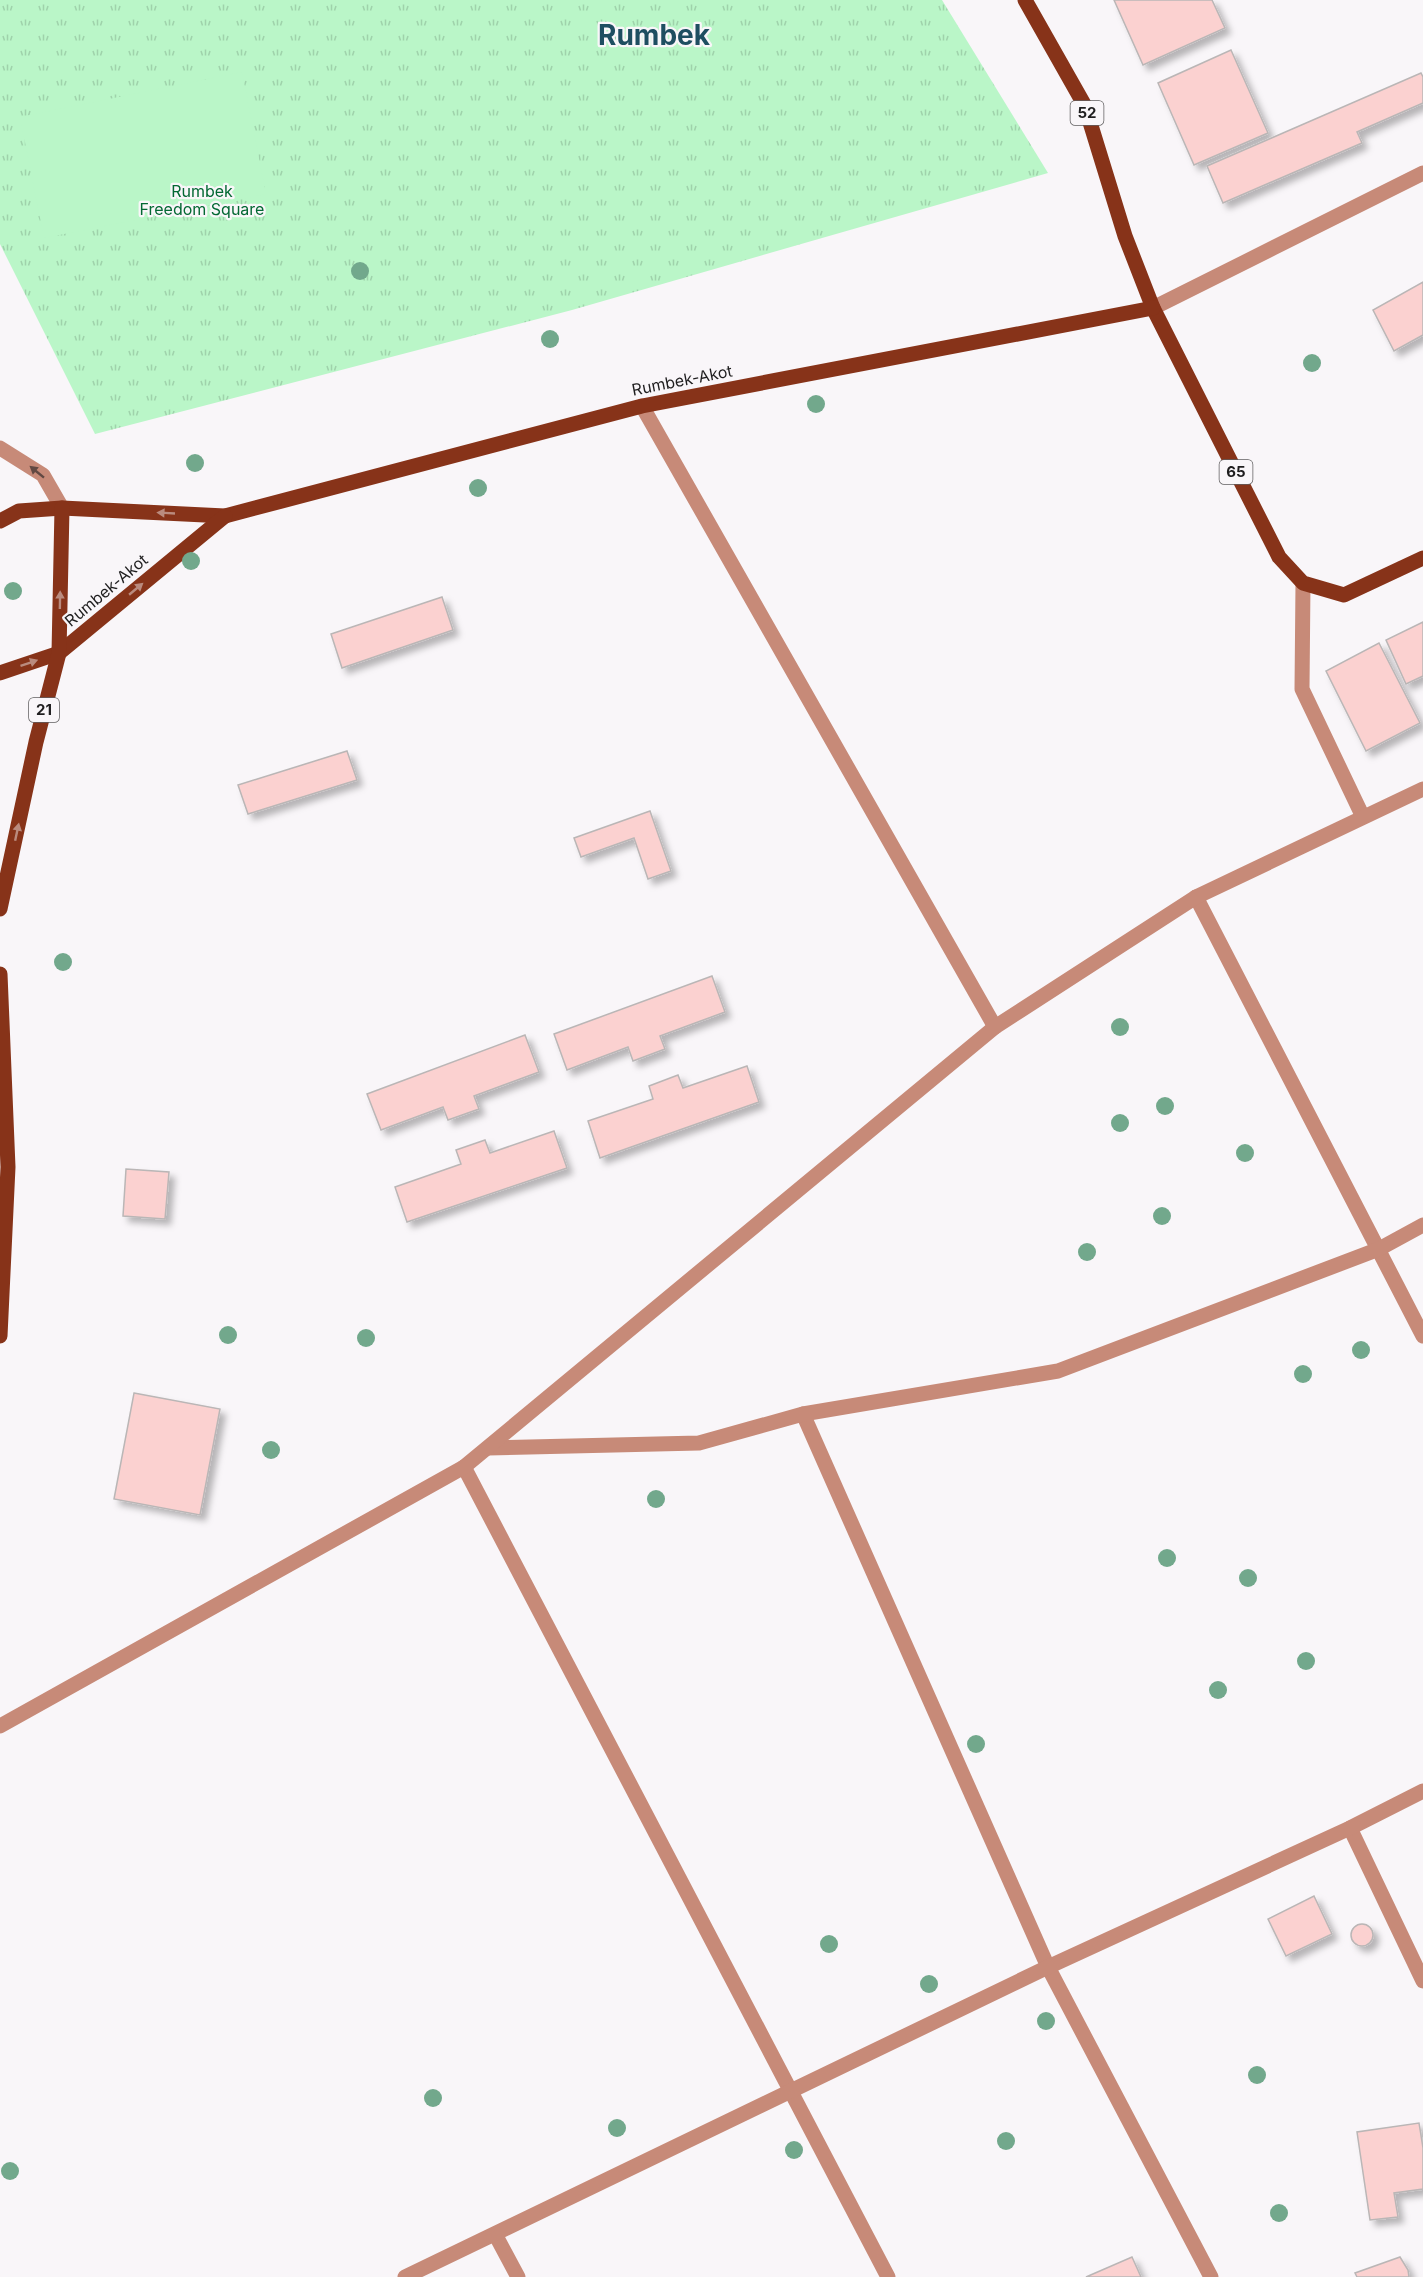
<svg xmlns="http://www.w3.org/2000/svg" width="1423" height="2277" font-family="Inter,sans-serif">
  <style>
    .park { fill: url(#park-tufts) }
    .pitch { fill: #baf6c8 }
    .building { fill: #fbd1d0; stroke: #bab6b6; stroke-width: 1.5; filter: url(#shadow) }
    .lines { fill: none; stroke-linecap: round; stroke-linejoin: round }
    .minor { stroke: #c78a78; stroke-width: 15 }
    .major { stroke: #873319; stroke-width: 15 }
    .tree { fill: #72a88c }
    .oneway { fill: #624943 }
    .oneway2 { fill: #ba8b7e }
    .labels { text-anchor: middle; stroke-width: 4.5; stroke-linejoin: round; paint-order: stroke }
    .shield { fill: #f9f6f9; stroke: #605f60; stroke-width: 1.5 }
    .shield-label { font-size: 15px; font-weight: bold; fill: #1f1e1f }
    .park-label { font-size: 16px; fill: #036833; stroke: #f9f6f9 }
    .street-label { font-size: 16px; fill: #1f1e1f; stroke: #f9f6f9 }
    .town-label { font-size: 28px; font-weight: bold; fill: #1e4e61; stroke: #f9f6f9 }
  </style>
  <defs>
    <pattern id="park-tufts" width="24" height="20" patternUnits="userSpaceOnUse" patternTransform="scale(1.5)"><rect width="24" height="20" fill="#baf6c8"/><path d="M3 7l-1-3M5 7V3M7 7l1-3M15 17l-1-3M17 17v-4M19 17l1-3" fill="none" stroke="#9fd2ab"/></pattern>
    <filter id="shadow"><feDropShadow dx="5.5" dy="5.5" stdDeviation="3" flood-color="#0004"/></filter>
  </defs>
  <rect width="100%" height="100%" fill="#f9f6f9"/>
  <polygon class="park" points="0,0 942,0 1048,173 572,310 95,434 0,244"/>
  <polygon class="pitch" points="242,72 266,194 44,238 20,117"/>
  <g class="building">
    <polygon points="1114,0 1212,0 1225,28 1143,65"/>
    <polygon points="1231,50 1268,133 1194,165 1158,83"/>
    <polygon points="1421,73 1423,77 1423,103 1357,132 1362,143 1223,203 1207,166"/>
    <polygon points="1423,282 1423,335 1394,351 1373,310"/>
    <polygon points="442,597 453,630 342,668 331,634"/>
    <polygon points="1423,622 1423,676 1406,684 1386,640"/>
    <polygon points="1379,643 1420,723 1366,751 1326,671"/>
    <polygon points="347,751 357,780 248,814 238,785"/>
    <polygon points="650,811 671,871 648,879 634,838 581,857 574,838"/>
    <polygon points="712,976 725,1012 660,1036 665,1049 633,1061 628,1047 567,1070 554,1034"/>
    <polygon points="525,1035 539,1072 474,1096 479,1109 448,1120 443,1107 381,1130 367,1094"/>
    <polygon points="747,1066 759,1102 600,1158 588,1121 653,1099 649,1086 678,1075 683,1088"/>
    <polygon points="554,1131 567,1168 407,1222 395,1187 461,1164 456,1150 485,1140 490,1153"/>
    <polygon points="126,1169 169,1172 165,1219 123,1216"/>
    <polygon points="134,1393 220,1409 200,1515 114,1499"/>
    <polygon points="1314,1896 1332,1934 1286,1956 1268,1919"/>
    <circle cx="1362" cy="1935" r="11"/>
    <polygon points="1419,2123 1423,2148 1423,2189 1394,2193 1398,2217 1370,2220 1357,2132"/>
    <polygon points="1132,2257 1141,2277 1086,2277"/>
    <polygon points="1400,2257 1408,2270 1409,2277 1357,2277 1355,2273"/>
  </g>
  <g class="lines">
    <g class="minor">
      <polyline points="1153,308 1423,173"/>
      <polyline points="642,406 995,1027"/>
      <polyline points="0,448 43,475 62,508"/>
      <polyline points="1303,583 1302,689 1363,817"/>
      <polyline points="1196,897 1423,1336"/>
      <polyline points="803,1414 1048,1967 1211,2277"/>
      <polyline points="488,1448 699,1443 803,1414 1058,1371 1379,1249 1423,1225"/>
      <polyline points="464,1467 888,2277"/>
      <polyline points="0,1726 464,1467 995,1027 1196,897 1423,789"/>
      <polyline points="1350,1828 1423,1981"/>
      <polyline points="495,2234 518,2277"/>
      <polyline points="405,2277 1048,1967 1350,1828 1423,1791"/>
    </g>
    <g class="major">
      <polyline points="1025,0 1085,106 1125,236 1153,308 1279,557 1303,583 1344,595 1423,558"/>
      <polyline points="0,521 19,511 62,508 225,516 642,406 1153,308"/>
      <polyline points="0,673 59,653 225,516"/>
      <polyline points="0,909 36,742 59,653 62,508"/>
      <polyline points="0,974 8,1167 0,1336"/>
    </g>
  </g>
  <g class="tree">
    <circle cx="360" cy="271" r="9"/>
    <circle cx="550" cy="339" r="9"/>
    <circle cx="1312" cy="363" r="9"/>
    <circle cx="816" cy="404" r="9"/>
    <circle cx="195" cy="463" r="9"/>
    <circle cx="478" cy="488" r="9"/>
    <circle cx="191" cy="561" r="9"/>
    <circle cx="13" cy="591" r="9"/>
    <circle cx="63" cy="962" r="9"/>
    <circle cx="1120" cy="1027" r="9"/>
    <circle cx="1165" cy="1106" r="9"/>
    <circle cx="1120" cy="1123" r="9"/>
    <circle cx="1245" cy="1153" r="9"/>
    <circle cx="1162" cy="1216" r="9"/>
    <circle cx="1087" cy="1252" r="9"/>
    <circle cx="228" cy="1335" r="9"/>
    <circle cx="366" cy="1338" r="9"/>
    <circle cx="1361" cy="1350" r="9"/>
    <circle cx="1303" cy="1374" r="9"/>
    <circle cx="271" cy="1450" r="9"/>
    <circle cx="656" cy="1499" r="9"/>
    <circle cx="1167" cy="1558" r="9"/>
    <circle cx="1248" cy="1578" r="9"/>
    <circle cx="1306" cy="1661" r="9"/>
    <circle cx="1218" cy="1690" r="9"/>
    <circle cx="976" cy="1744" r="9"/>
    <circle cx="829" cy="1944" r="9"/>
    <circle cx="929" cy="1984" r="9"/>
    <circle cx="1046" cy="2021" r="9"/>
    <circle cx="1257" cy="2075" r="9"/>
    <circle cx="433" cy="2098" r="9"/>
    <circle cx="617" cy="2128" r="9"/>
    <circle cx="1006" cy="2141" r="9"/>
    <circle cx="794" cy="2150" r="9"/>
    <circle cx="10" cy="2171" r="9"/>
    <circle cx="1279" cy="2213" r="9"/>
  </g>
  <defs><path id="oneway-solid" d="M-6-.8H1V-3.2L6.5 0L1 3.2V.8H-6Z" transform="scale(1.5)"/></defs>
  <use class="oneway" href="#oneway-solid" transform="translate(37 472) rotate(-141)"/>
  <g class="oneway2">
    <use href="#oneway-solid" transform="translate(166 513) rotate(-177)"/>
    <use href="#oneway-solid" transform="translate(136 589) rotate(-40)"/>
    <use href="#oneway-solid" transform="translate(60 600) rotate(-89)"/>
    <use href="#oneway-solid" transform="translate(29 663) rotate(-19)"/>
    <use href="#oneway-solid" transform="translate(17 832) rotate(-78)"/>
  </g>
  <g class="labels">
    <g class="shield">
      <rect x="1070.5" y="101" width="33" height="24" rx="4.5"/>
      <rect x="1219.5" y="460" width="33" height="24" rx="4.5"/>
      <rect x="29" y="698" width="30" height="24" rx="4.5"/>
    </g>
    <g class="shield-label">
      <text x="1087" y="118">52</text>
      <text x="1236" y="477">65</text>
      <text x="44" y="715">21</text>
    </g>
    <g class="park-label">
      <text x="202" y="197">Rumbek<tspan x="202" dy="18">Freedom Square</tspan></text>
    </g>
    <g class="street-label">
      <text transform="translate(682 380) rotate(-11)" y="6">Rumbek-Akot</text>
      <text transform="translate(106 590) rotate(-40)" y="6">Rumbek-Akot</text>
    </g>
    <g class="town-label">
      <text x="654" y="45">Rumbek</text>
    </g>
  </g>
</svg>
